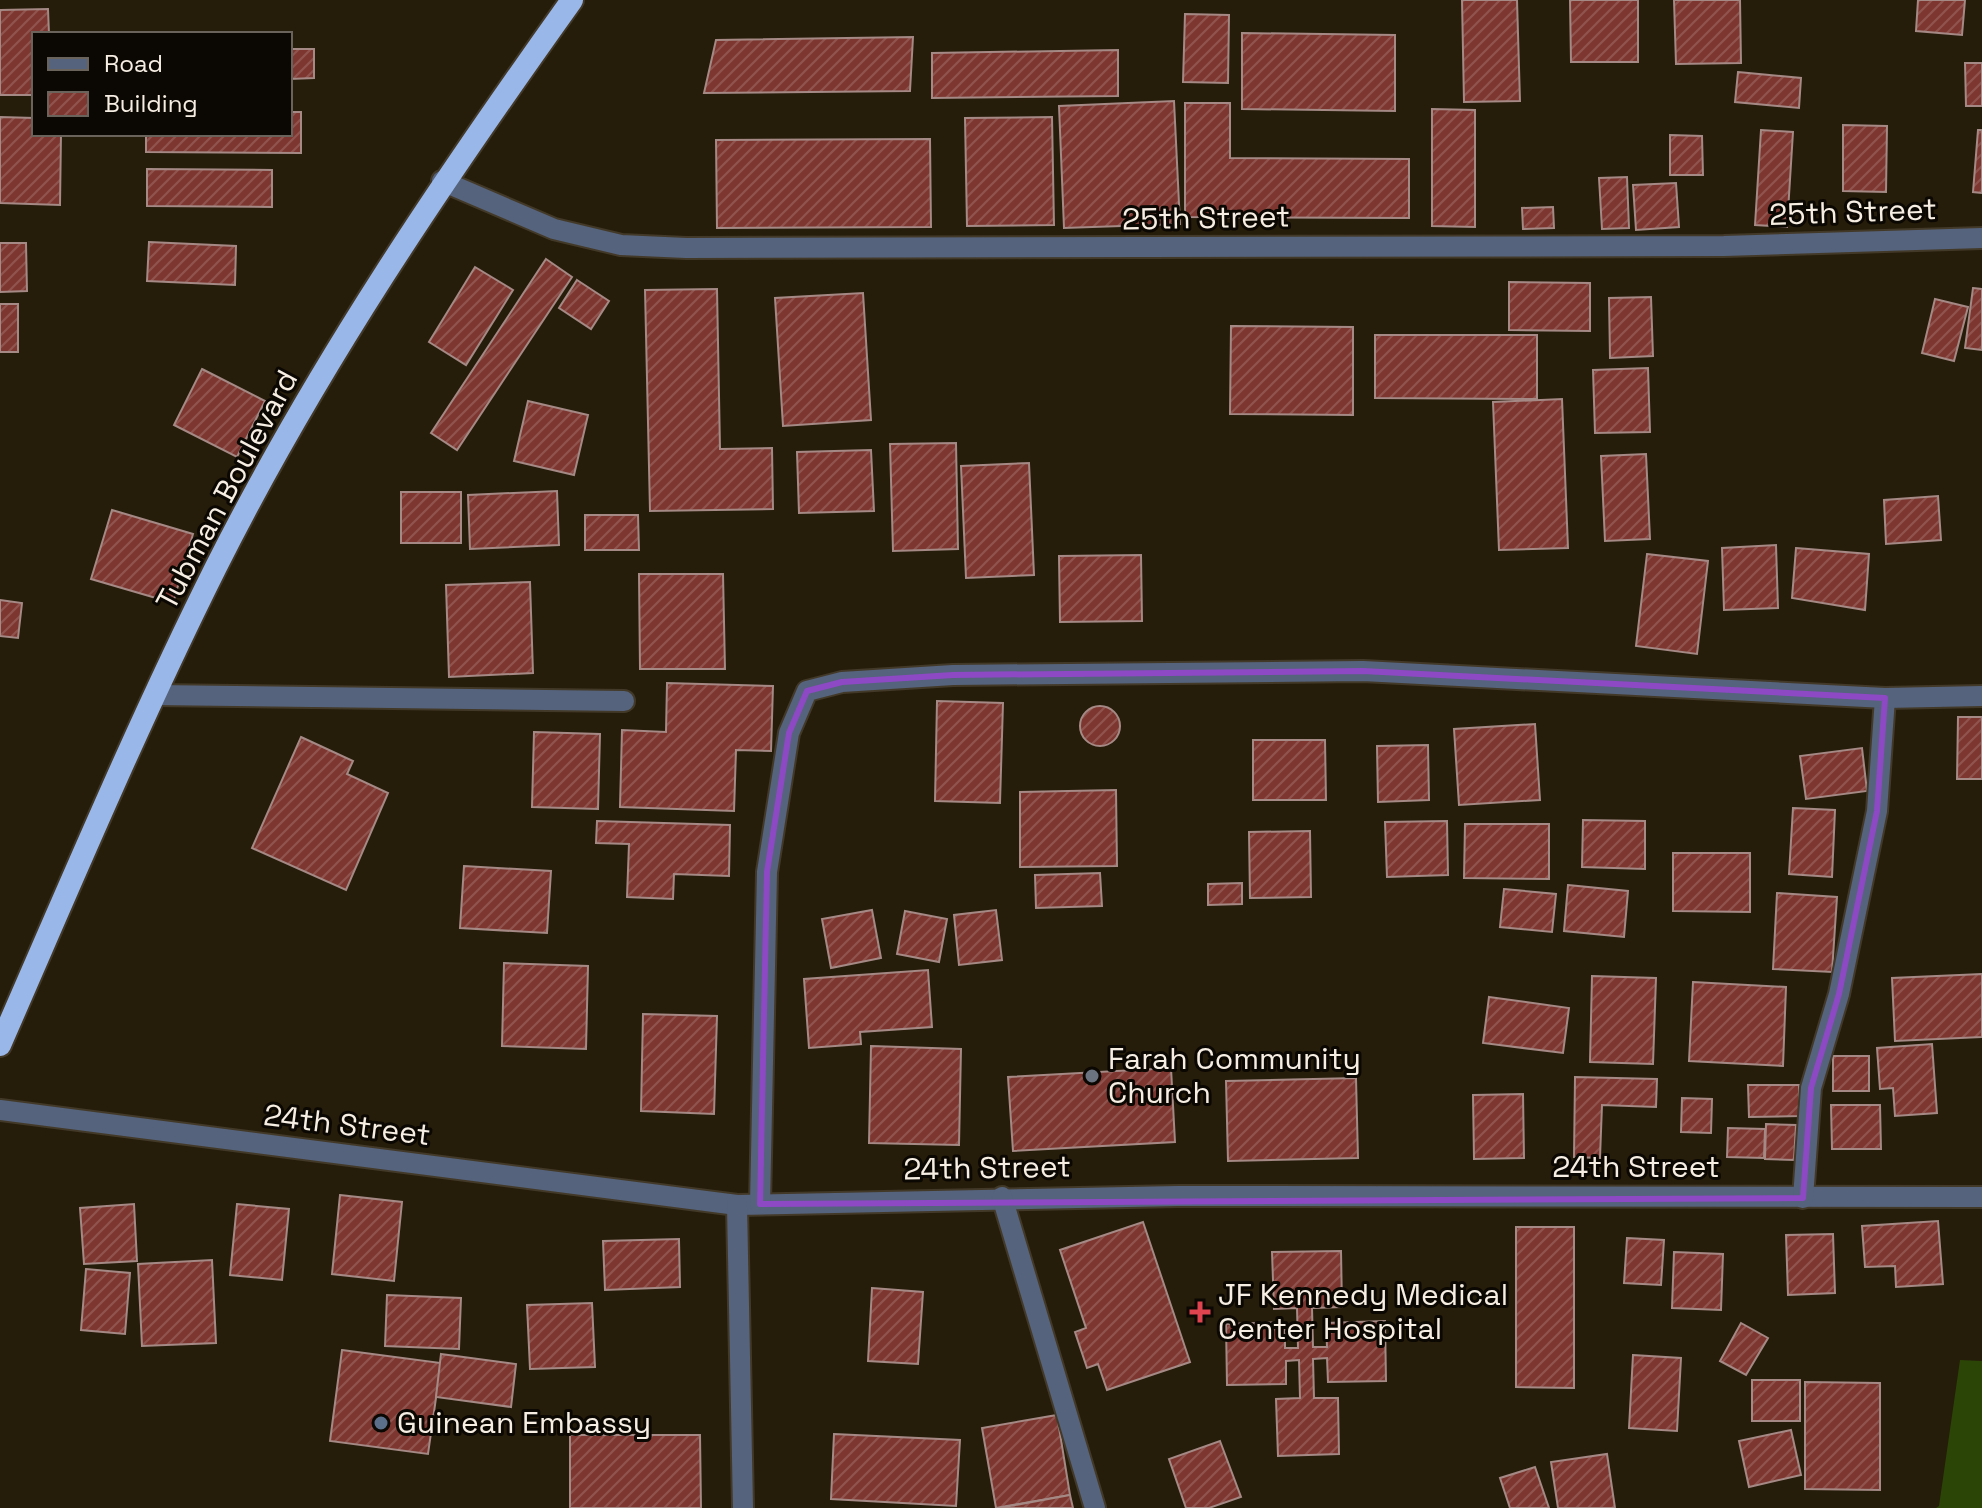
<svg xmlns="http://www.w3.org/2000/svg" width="1982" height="1508" font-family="'Space Grotesk',sans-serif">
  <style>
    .green { fill: #2b4507 }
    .building { fill: url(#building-hatch); stroke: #a48985; stroke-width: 2 }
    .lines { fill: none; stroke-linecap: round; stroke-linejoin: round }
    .minor-casing { stroke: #433928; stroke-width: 24 }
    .trunk-casing { stroke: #433928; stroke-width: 26 }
    .minor { stroke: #55637c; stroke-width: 20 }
    .trunk { stroke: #9ab7ea; stroke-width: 22 }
    .marked { fill: none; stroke: #8d49c4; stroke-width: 6; stroke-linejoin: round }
    .worship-dot { fill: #6b7280; stroke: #0b0702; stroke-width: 3 }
    .health-dot { fill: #e0444e; stroke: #0b0702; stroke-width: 3 }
    .service-dot { fill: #5c6f8a; stroke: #0b0702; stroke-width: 3 }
    .labels { text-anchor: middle; stroke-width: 6; stroke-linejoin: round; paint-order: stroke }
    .street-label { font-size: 30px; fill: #f6eee3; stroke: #0b0702 }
    .poi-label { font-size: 30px; fill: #f6eee3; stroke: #0b0702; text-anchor: start }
  </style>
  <defs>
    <pattern id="building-hatch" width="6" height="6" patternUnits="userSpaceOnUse" patternTransform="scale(2)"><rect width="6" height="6" fill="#7d3730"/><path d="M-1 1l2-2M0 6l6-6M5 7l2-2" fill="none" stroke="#90544e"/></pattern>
  </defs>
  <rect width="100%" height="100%" fill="#261c0a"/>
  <polygon class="green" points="1960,1360 1982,1361 1982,1508 1936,1508 1939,1506"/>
  <g class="building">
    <polygon points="1462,0 1517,0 1520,101 1464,102"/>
    <polygon points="1570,0 1638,0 1638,62 1571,62"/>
    <polygon points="1674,0 1740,0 1741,63 1676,64"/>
    <polygon points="1918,0 1965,0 1962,35 1916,31"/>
    <polygon points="48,9 49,34 34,34 34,95 0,95 0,10"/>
    <polygon points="1185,14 1229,15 1228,83 1183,82"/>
    <polygon points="1242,33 1395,35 1395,111 1242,109"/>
    <polygon points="913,37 910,91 704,93 716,40"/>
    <polygon points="290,49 314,49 314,78 290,79"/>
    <polygon points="1118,50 1118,96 932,98 932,53"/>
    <polygon points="1965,63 1982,63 1982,106 1966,106"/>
    <polygon points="1738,72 1801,78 1799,108 1735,102"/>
    <polygon points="1174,101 1180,224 1064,228 1059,106"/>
    <polygon points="1185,103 1230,103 1230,158 1409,159 1409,218 1185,217"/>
    <polygon points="1432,109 1475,110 1475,227 1432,226"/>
    <polygon points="290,112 301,112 301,153 146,152 146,134 290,134"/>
    <polygon points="0,117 34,118 34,134 61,134 60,205 0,203"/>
    <polygon points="1052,117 1054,225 967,226 965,118"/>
    <polygon points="1843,125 1887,126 1886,192 1843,191"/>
    <polygon points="1761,130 1793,132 1787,227 1755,225"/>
    <polygon points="1978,130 1982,130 1982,193 1973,192"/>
    <polygon points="1670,135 1702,136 1703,175 1670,175"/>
    <polygon points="930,139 931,227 717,228 716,140"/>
    <polygon points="147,169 272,170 272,207 147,206"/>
    <polygon points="1627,177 1629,228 1602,229 1599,178"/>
    <polygon points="1676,183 1679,227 1636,230 1633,185"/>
    <polygon points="1553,207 1554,228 1523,229 1522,208"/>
    <polygon points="149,242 236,246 235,285 147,281"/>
    <polygon points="0,243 26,243 27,291 0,292"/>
    <polygon points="546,259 572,277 457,450 431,433"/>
    <polygon points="475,267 513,290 466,365 429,342"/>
    <polygon points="577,280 609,301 591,329 559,308"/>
    <polygon points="1509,282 1590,283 1590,331 1509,330"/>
    <polygon points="1973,288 1982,289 1982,350 1965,348"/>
    <polygon points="717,289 720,449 772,448 773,509 650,511 645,290"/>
    <polygon points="863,293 871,420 783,426 775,298"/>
    <polygon points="1651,297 1653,356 1610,358 1609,298"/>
    <polygon points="1935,299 1968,307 1954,361 1922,353"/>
    <rect x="0" y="304" width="18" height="48"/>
    <polygon points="1231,326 1353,327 1353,415 1230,414"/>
    <polygon points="1375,335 1537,335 1537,399 1375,398"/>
    <polygon points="1648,368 1650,432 1595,433 1593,370"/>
    <polygon points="202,369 265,401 237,457 174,425"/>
    <polygon points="1562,399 1568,548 1499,550 1493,402"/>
    <polygon points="528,401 588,415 574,475 514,461"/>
    <polygon points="956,443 958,549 893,551 890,444"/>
    <polygon points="871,450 874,511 799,513 797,452"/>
    <polygon points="1646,454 1650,539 1605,541 1601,456"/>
    <polygon points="1029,463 1034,575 966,578 961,466"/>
    <polygon points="557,491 559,545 470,549 468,495"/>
    <rect x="401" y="492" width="60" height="51"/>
    <polygon points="1938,496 1941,540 1886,544 1884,500"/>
    <polygon points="112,510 193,534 173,603 91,579"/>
    <polygon points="585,515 638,515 639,550 585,550"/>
    <polygon points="1776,545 1778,608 1724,610 1722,548"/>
    <polygon points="1796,548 1869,554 1865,610 1792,598"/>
    <polygon points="1647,554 1708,561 1697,654 1636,646"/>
    <polygon points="1141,555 1142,621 1060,622 1059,556"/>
    <polygon points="639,574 723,574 725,669 640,669"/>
    <polygon points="530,582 533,673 449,677 446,585"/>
    <polygon points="0,600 22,603 18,638 0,636"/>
    <polygon points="667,683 773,686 771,751 736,750 734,811 620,807 622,730 666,732"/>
    <polygon points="937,701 1003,703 1000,803 935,801"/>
    <circle cx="1100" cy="726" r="20"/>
    <polygon points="1958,717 1982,717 1982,779 1957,779"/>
    <polygon points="1535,724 1540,800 1459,805 1454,729"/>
    <polygon points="534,732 600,734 598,809 532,807"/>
    <polygon points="301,737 353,761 347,774 388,793 346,890 252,848"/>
    <polygon points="1253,740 1325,740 1326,800 1253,800"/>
    <polygon points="1428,745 1429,800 1378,802 1377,746"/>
    <polygon points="1862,748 1867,791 1806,799 1800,756"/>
    <polygon points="1116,790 1117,866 1020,867 1020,792"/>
    <polygon points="1793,808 1835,810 1832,877 1789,874"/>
    <polygon points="1583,820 1645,821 1645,869 1582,867"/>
    <polygon points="597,821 730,825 729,876 674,874 673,899 627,897 629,844 596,843"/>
    <polygon points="1447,821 1448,875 1387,877 1385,822"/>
    <polygon points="1465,824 1549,824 1549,879 1464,878"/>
    <polygon points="1310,831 1311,897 1250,898 1249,832"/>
    <polygon points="1673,853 1750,853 1750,912 1673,911"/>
    <polygon points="464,866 551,871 547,933 460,928"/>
    <polygon points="1100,873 1102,906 1036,908 1035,875"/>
    <polygon points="1242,883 1242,904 1208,905 1208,884"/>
    <polygon points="1568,885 1628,891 1624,937 1564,931"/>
    <polygon points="1504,889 1556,894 1552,932 1500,927"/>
    <polygon points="1777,893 1837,897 1832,972 1773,969"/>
    <polygon points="872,910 881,958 831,968 822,919"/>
    <polygon points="996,910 1002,960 959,965 954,915"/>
    <polygon points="905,911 947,919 939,962 897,954"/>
    <polygon points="504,963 588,966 586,1049 502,1046"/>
    <polygon points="928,970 932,1027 860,1032 861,1044 809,1048 804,979"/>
    <polygon points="1982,974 1982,1037 1895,1041 1892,978"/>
    <polygon points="1592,976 1656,978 1653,1064 1590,1062"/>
    <polygon points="1693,982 1786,987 1783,1066 1689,1061"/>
    <polygon points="1489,997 1569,1008 1563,1053 1483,1043"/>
    <polygon points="643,1014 717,1016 714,1114 641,1111"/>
    <polygon points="1932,1044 1937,1113 1895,1116 1893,1088 1880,1089 1877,1048"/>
    <polygon points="871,1046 961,1049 959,1145 869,1143"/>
    <rect x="1833" y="1056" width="36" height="35"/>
    <polygon points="1171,1068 1175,1142 1013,1151 1008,1077"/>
    <polygon points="1575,1077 1657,1079 1656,1107 1602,1105 1600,1158 1574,1157"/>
    <polygon points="1356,1078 1358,1158 1228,1161 1226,1081"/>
    <polygon points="1748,1085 1799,1085 1800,1116 1749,1117"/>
    <polygon points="1523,1094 1524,1158 1474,1159 1473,1095"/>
    <polygon points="1682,1098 1712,1099 1711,1133 1681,1132"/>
    <polygon points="1831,1105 1880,1105 1881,1149 1832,1149"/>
    <polygon points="1766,1124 1796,1125 1794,1160 1765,1159"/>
    <polygon points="1728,1128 1765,1129 1764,1158 1727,1157"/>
    <polygon points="340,1195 402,1202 394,1281 332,1274"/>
    <polygon points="134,1204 137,1261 84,1264 80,1208"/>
    <polygon points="237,1204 289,1209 282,1280 230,1275"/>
    <polygon points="1938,1221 1943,1284 1896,1287 1895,1266 1865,1267 1862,1226"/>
    <polygon points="1143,1222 1190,1362 1107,1390 1098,1364 1087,1368 1075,1332 1086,1328 1060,1250"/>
    <polygon points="1516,1227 1574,1227 1574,1388 1516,1387"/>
    <polygon points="1833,1234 1835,1293 1788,1295 1786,1235"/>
    <polygon points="1627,1238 1664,1240 1661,1285 1624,1283"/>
    <polygon points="679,1239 680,1287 605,1290 603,1241"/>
    <polygon points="1341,1251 1342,1307 1312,1308 1313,1347 1327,1347 1326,1323 1385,1321 1386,1381 1328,1382 1327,1358 1313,1359 1314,1398 1338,1398 1339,1454 1278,1456 1276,1399 1300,1398 1299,1360 1286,1361 1286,1384 1227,1385 1226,1324 1285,1322 1285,1348 1298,1348 1297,1308 1274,1309 1272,1252"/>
    <polygon points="1674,1252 1723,1254 1721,1310 1672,1308"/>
    <polygon points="212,1260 216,1343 142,1346 138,1264"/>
    <polygon points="86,1269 130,1273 125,1334 81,1330"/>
    <polygon points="872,1288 923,1292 918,1364 868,1361"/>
    <polygon points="387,1295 461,1298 459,1349 385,1346"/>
    <polygon points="592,1303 595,1367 530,1369 527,1305"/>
    <polygon points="1741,1323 1768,1338 1746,1375 1720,1361"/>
    <polygon points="342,1350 441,1363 428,1454 330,1441"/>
    <polygon points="441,1354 516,1364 511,1407 436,1397"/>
    <polygon points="1633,1355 1681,1358 1677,1431 1629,1428"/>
    <rect x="1752" y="1380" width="48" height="41"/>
    <polygon points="1805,1382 1880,1383 1880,1490 1805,1489"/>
    <polygon points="1057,1415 1070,1495 996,1508 982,1428"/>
    <polygon points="1791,1430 1801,1475 1749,1487 1739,1441"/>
    <polygon points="834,1434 960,1440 956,1506 831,1499"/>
    <polygon points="570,1435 700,1435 701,1508 570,1508"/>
    <polygon points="1220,1441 1241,1497 1209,1508 1186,1508 1169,1459"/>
    <polygon points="1607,1454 1615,1508 1558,1508 1551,1462"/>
    <polygon points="1535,1467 1549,1508 1510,1508 1500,1478"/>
    <polygon points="1070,1495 1073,1508 999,1508"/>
  </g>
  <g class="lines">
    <defs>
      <g id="minor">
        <polyline points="442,181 554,229 621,245 686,248 1724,246 1982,238"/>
        <polyline points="154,695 624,701"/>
        <polyline points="0,1110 737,1205 1178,1196 1982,1197"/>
        <polyline points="1002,1197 1095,1508"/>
        <polyline points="1803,1198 1811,1088 1839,994 1877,811 1885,698"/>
        <polyline points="760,1204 767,872 789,733 807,691 842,682 953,675 1363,671 1885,698 1982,696"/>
        <polyline points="737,1205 743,1508"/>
      </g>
      <path id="trunk" d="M0 1045C70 885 138 723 216 567 317 366 442 182 572 0"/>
    </defs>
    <use href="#minor" class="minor-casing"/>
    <use href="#trunk" class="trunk-casing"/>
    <use href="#minor" class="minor"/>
    <use href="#trunk" class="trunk"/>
  </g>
  <path class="marked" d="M1363 671 1885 698 1877 811 1839 994 1811 1088 1803 1198 760 1204 767 872 789 733 807 691 842 682 953 675Z"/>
  <circle class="worship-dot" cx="1092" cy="1076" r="8"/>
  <path class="health-dot" d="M1196 1300h8v8h8v8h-8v8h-8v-8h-8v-8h8z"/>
  <circle class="service-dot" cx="381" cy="1423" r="8"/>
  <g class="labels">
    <g class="street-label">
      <text transform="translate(1853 212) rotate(-2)" y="10">25th Street</text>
      <text transform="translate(1206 218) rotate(-1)" y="10">25th Street</text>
      <text transform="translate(227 490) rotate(-62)" y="10">Tubman Boulevard</text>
      <text transform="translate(347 1125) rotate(7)" y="10">24th Street</text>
      <text x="1636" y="1177">24th Street</text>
      <text transform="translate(987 1168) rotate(-1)" y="10">24th Street</text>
    </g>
    <g class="poi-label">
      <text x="1108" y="1069">Farah Community<tspan x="1108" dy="34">Church</tspan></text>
      <text x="1218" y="1305">JF Kennedy Medical<tspan x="1218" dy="34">Center Hospital</tspan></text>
      <text x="397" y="1433">Guinean Embassy</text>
    </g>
  </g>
  <rect x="32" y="32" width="260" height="104" fill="#0b0702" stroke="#69635c" stroke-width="2"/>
  <rect x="48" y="58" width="40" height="12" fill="#55637c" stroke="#69635c" stroke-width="2"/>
  <text x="104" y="72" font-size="24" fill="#f6eee3">Road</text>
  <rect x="48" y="92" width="40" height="24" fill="url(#building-hatch)" stroke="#69635c" stroke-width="2"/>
  <text x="104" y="112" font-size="24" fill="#f6eee3">Building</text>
</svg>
